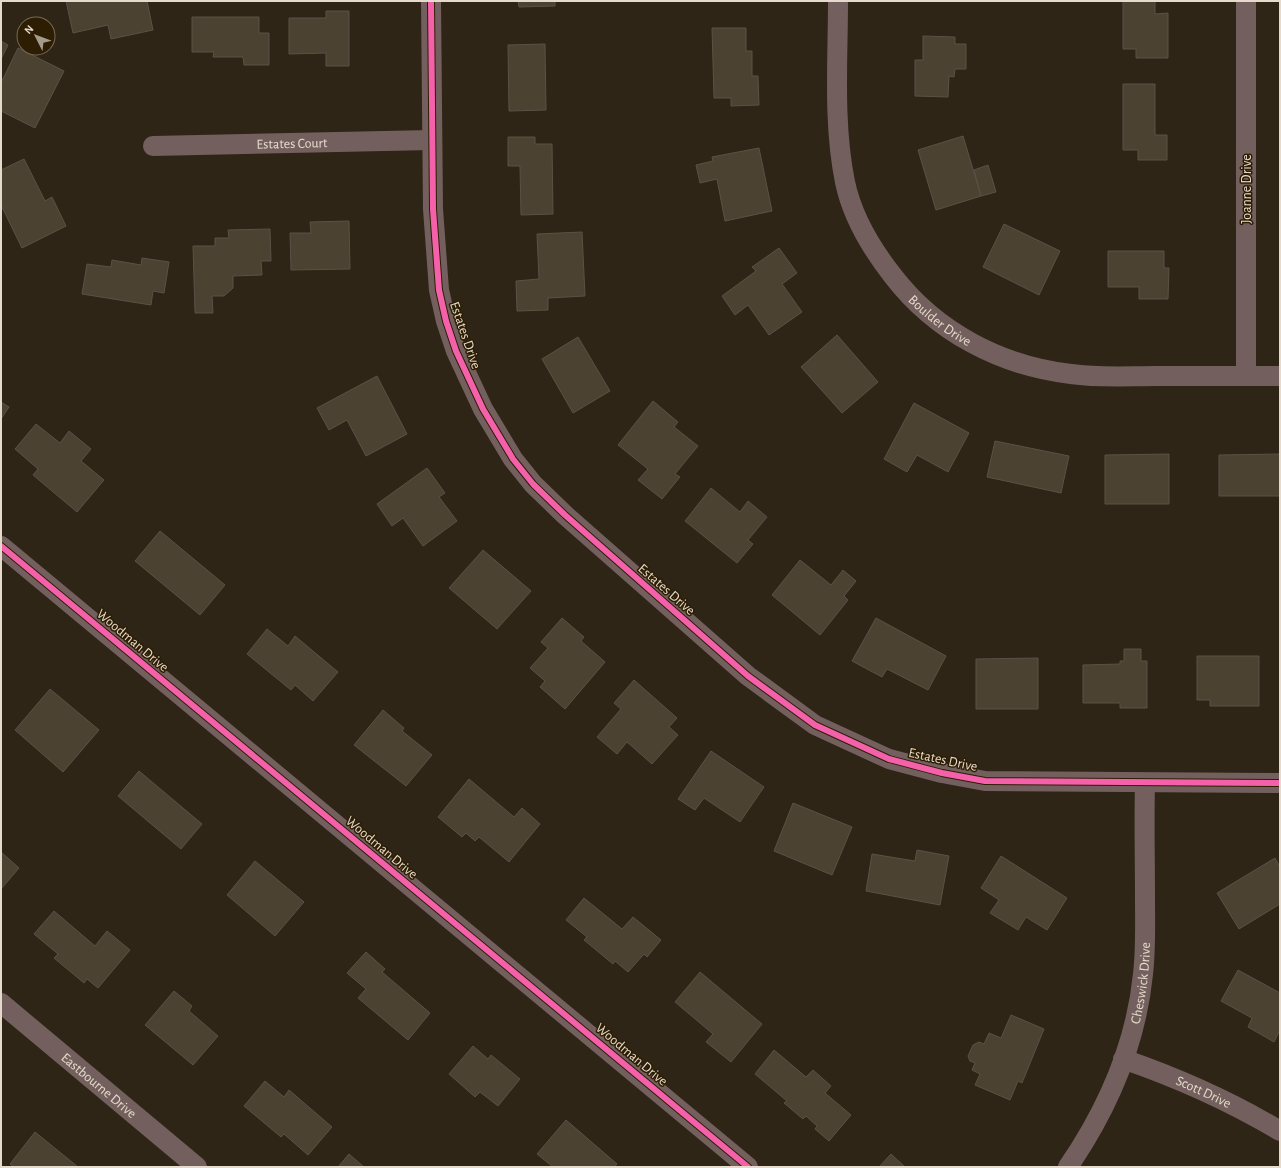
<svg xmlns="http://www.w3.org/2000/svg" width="1281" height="1168" font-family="'Alegreya Sans',sans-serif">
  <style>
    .building { fill: #4b4232; stroke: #5a5246 }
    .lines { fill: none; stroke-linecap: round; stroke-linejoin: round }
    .street { stroke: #73605e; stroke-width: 20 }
    .cycleway-casing { stroke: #2d1d03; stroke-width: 8 }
    .cycleway { stroke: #f560ab; stroke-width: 6 }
    .labels { text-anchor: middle; stroke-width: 3; stroke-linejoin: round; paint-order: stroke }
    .street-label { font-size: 14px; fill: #e5dacb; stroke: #2d1d03 }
  </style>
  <rect width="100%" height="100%" fill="#2e2516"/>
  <g class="building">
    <polygon points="66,1 147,1 153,30 111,39 108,25 73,33"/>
    <polygon points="518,1 555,1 555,6 519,7"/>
    <polygon points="1123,1 1155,1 1155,14 1168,13 1168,58 1136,58 1136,49 1123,49"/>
    <polygon points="326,11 349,11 349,66 326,66 326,53 289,54 289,18 326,18"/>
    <polygon points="192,17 259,17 259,33 269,33 269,65 244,65 243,57 213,57 214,52 192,52"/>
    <polygon points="712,28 746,28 746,51 752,51 752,76 758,76 759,105 731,106 731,98 714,98"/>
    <polygon points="923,36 955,37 955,44 966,44 966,69 955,69 954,77 949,76 948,97 915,96 915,60 923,60"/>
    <polygon points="1,41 8,45 1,59"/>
    <polygon points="545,44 546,110 509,111 508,45"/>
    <polygon points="18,48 64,71 35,128 1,111 1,83"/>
    <polygon points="1123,84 1155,84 1155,135 1167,135 1167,160 1138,160 1138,150 1123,150"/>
    <polygon points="963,136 981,196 936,210 918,150"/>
    <polygon points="508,137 535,137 535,144 552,144 553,214 521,215 520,166 508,166"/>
    <polygon points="759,148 772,211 725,221 717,179 700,183 696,165 713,161 712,157"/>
    <polygon points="24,159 45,201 52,197 66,226 22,248 1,205 1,170"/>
    <polygon points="988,165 996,192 981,196 974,170"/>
    <polygon points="349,221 350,269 291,270 290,233 311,233 310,222"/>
    <polygon points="1004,224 1060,251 1039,295 983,267"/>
    <polygon points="270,229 271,261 261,261 262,275 233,276 233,288 224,296 212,296 213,313 195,313 193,246 215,246 215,238 229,238 228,230"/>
    <polygon points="582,232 585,296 548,298 548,310 517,311 516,281 539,279 537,234"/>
    <polygon points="779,248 797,273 782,284 802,312 769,335 748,305 735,315 722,296 756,271 752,267"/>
    <polygon points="1108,251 1164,251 1164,268 1169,268 1168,299 1139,299 1139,287 1108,287"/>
    <polygon points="142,258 169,262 164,293 153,291 151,305 82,294 87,264 111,267 112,260 141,265"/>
    <polygon points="837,335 878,382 842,413 801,367"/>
    <polygon points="578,337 610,391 573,413 542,359"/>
    <polygon points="377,376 407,434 366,456 347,420 329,430 317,408"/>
    <polygon points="653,401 678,422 674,427 698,446 675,474 680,477 662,499 638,480 648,469 618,445"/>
    <polygon points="1,402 9,407 1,419"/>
    <polygon points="914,403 969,433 948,472 917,455 907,472 884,459"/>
    <polygon points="36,424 60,443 69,431 91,449 81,461 104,480 77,512 33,475 38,469 15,449"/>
    <polygon points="995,441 1069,456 1061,493 987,477"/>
    <polygon points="1169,454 1169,504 1105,504 1105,455"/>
    <polygon points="1280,454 1280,496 1219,496 1219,455"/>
    <polygon points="427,468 445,493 439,497 457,521 423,546 403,518 392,526 377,504"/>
    <polygon points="711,488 740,512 748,501 767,517 748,540 753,544 737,563 685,521"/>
    <polygon points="160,531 225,585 200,615 135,561"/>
    <polygon points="483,550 531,591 497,629 449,588"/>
    <polygon points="800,560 831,585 843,570 856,581 844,596 848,600 820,635 772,595"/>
    <polygon points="562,618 584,637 581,641 605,662 565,709 540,687 545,681 530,668 548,648 541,642"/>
    <polygon points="876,618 946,656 928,690 887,669 882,677 852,661"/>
    <polygon points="267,629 288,646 295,636 338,672 313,701 295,685 291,690 247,654"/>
    <polygon points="1124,649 1141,649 1141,661 1147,661 1147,708 1120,708 1120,703 1083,703 1083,665 1120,664 1120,661 1124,661"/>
    <polygon points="1197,656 1259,656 1259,706 1210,706 1210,700 1197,700"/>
    <polygon points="1038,658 1038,709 976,709 976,659"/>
    <polygon points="634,680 677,718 669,727 678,735 652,764 627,742 617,754 597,737 621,709 614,703"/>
    <polygon points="50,689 99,730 63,772 15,730"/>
    <polygon points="383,710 404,728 402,731 432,755 406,786 354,745"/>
    <polygon points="711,751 764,787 740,822 704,798 695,810 678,799"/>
    <polygon points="139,771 202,824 181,849 118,796"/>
    <polygon points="469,779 514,817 522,808 540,824 509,862 479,837 475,841 466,833 462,837 438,817"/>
    <polygon points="793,803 852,827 832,875 774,851"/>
    <polygon points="917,850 949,856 940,905 866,891 872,854 915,861"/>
    <polygon points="1,852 19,868 1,889"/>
    <polygon points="1001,856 1067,898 1047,930 1026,917 1018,930 990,913 999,900 981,888"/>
    <polygon points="1275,858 1280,867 1280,904 1239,929 1217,893"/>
    <polygon points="255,861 304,902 275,936 227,895"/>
    <polygon points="584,898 622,929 633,917 661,940 647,957 644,954 628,972 615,961 613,964 584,940 587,937 566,920"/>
    <polygon points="54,911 95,946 107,931 130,950 98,988 87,979 84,983 54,958 58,954 34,934"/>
    <polygon points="366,952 385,969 382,972 430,1013 408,1040 358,998 366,989 347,973"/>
    <polygon points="1238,970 1280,993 1280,1030 1274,1042 1248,1027 1252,1018 1221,1001"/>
    <polygon points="700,972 762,1024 731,1062 706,1042 713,1034 675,1002"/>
    <polygon points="174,991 192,1006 189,1011 218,1036 193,1065 145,1025"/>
    <polygon points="1011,1015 1044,1029 1022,1083 1018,1081 1010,1100 975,1085 980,1074 972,1070 975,1063 970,1061 968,1056 973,1045 979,1042 984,1044 989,1033 1001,1038"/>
    <polygon points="473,1046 488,1059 491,1055 520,1079 498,1106 480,1092 475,1097 449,1074"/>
    <polygon points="774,1050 806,1077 813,1070 831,1086 825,1093 851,1115 829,1141 815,1129 817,1126 806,1116 803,1119 784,1103 787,1101 755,1074"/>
    <polygon points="265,1081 284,1097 289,1090 332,1127 308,1155 284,1134 281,1137 244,1106"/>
    <polygon points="566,1120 617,1164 614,1167 553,1167 537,1154"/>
    <polygon points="35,1132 78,1167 14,1167 10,1164"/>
    <polygon points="349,1154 364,1167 338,1167"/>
    <polygon points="891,1154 905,1167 879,1167"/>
  </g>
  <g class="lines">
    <g class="street">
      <polyline points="431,1 433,209 439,290 446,321 456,351 483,409 513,459 533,484 565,515 748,676 815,725 889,759 942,773 985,781 1280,783"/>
      <path id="s1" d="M838 1C838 60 833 123 845 182 852 216 871 248 893 276 936 332 1001 366 1071 374 1099 378 1128 376 1156 376 1197 376 1239 376 1280 376"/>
      <polyline points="1246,1 1246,376"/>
      <path id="s2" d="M153 146 432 140"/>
      <polyline points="1,546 748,1167"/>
      <path id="s3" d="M1 1003 197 1167"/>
      <path id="s4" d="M1123 1059C1178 1078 1230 1101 1280 1131"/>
      <path id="s5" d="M1068 1167C1107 1110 1136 1044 1143 974 1146 949 1145 923 1145 898 1145 860 1144 821 1145 783"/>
    </g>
    <defs>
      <g id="cycleway">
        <polyline points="431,1 433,209 439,290 446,321 456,351 483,409 513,459 533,484 565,515 748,676 815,725 889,759 942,773 985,781 1280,783"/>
        <polyline points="1,546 748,1167"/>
      </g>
    </defs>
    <use href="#cycleway" class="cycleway-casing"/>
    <use href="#cycleway" class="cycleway"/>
  </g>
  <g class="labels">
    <g class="street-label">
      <text dy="5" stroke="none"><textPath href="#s2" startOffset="139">Estates Court</textPath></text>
      <text transform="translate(1246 189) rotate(-90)" y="5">Joanne Drive</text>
      <text dy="5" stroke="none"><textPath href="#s1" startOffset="353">Boulder Drive</textPath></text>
      <text transform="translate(466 335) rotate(71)" y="5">Estates Drive</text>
      <text transform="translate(667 589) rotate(41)" y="5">Estates Drive</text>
      <text transform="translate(133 640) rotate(40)" y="5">Woodman Drive</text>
      <text transform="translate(943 759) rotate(12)" y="5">Estates Drive</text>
      <text transform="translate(382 847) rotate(40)" y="5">Woodman Drive</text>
      <text dy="5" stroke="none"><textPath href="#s5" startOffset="200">Cheswick Drive</textPath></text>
      <text transform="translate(632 1054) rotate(40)" y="5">Woodman Drive</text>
      <text dy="5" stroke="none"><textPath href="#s3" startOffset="128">Eastbourne Drive</textPath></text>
      <text dy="5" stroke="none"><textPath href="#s4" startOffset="87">Scott Drive</textPath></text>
    </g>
  </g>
  <rect width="1281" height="1168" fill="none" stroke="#e5dacb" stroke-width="4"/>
  <g transform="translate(36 36) rotate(312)"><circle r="19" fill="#2d1d03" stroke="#776953"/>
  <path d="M0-3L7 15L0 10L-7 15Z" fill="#a59b8c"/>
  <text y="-6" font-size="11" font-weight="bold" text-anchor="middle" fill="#e5dacb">N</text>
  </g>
</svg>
